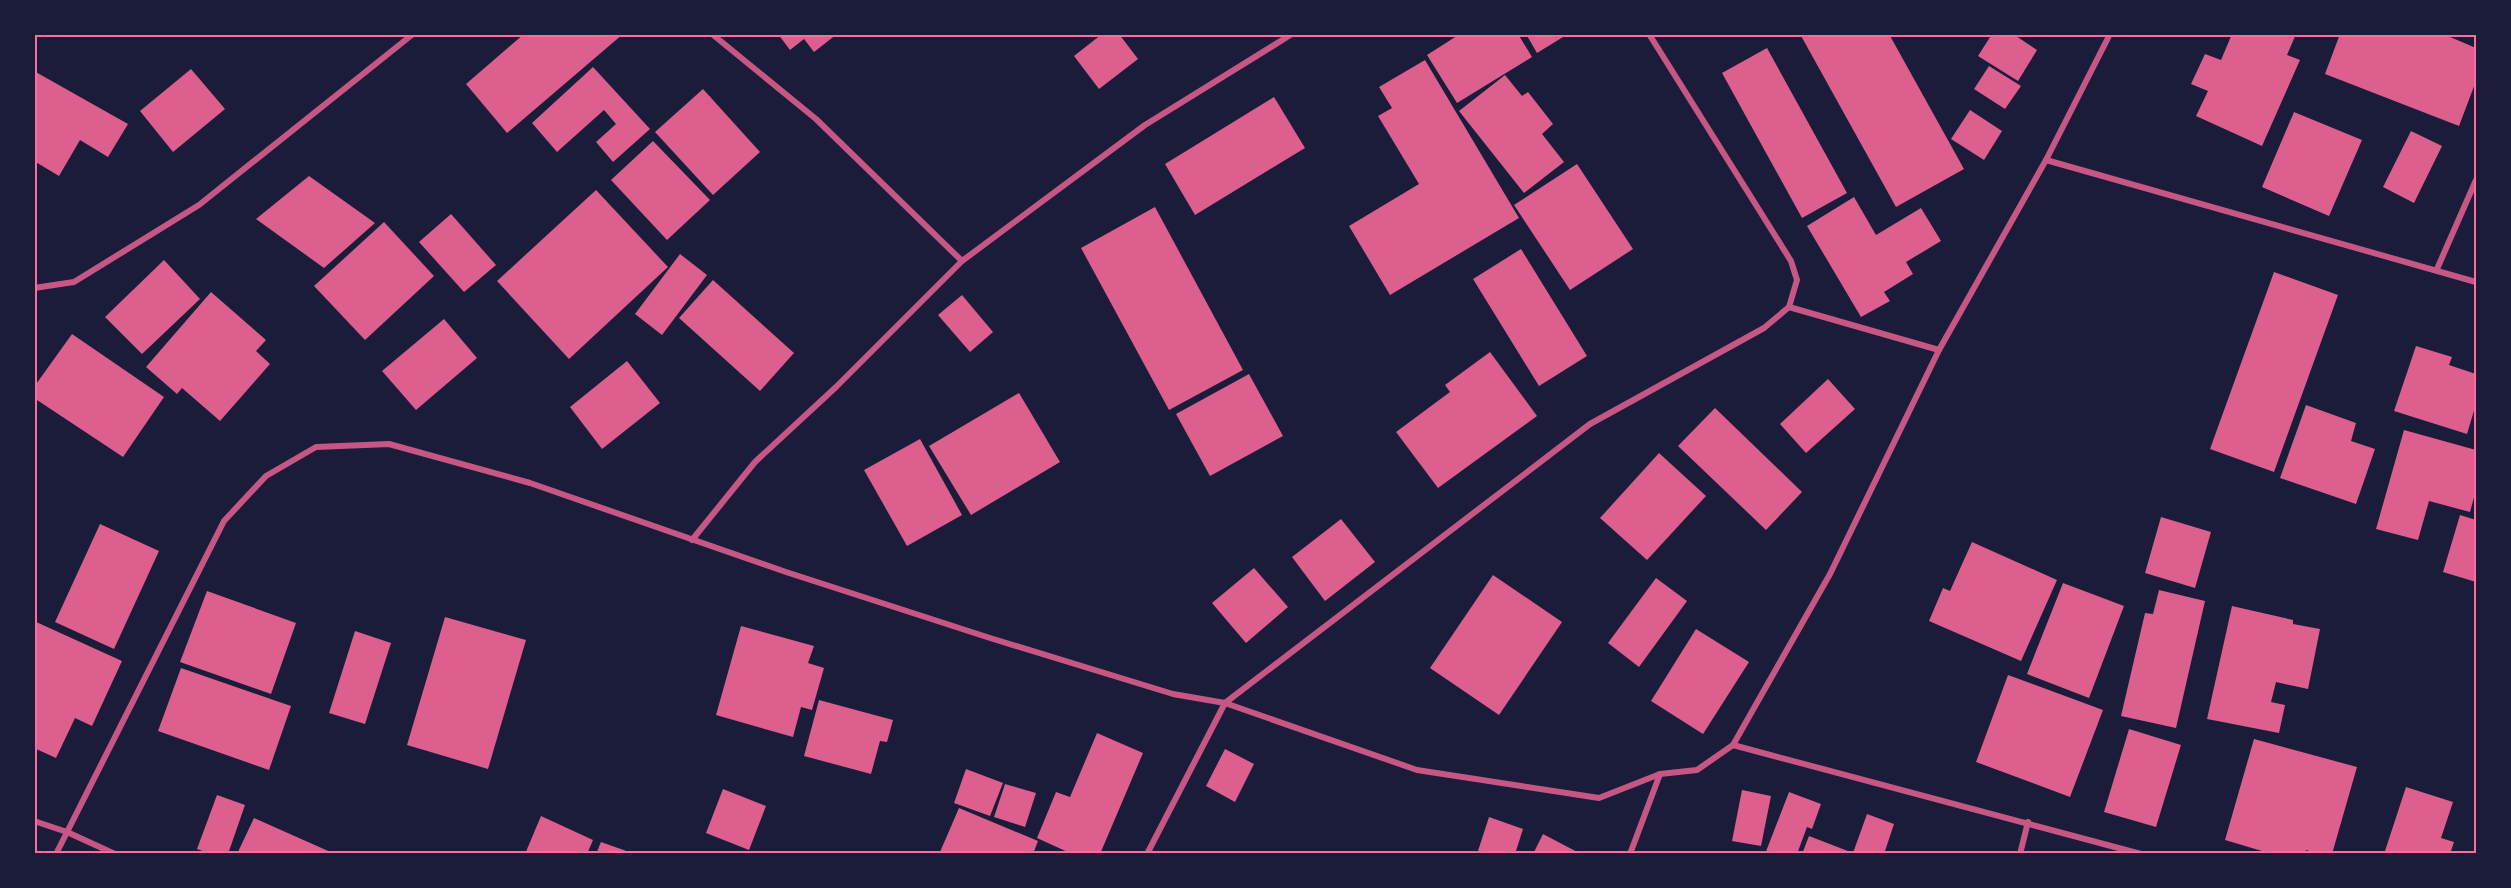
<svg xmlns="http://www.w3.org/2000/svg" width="2511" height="888" font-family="'Archivo Narrow',sans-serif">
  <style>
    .building { fill: #dd5f8e }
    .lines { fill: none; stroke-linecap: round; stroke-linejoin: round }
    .minor { stroke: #c65784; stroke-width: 6 }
    .neatline { fill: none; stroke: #ff6b9d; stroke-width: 2 }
  </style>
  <rect width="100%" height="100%" fill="#1b1b3a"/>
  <g class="building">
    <polygon points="524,34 623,34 507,133 466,84"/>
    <polygon points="778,34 837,34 814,52 804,39 790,50"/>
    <polygon points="1102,34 1119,34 1138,59 1099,89 1074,56"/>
    <polygon points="1460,34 1518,34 1532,57 1457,103 1427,55"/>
    <polygon points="1526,34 1568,34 1537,53"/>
    <polygon points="1800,34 1889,34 1964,169 1896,207"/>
    <polygon points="1992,34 2013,34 2037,50 2018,81 1978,56"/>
    <polygon points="2232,34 2296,34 2287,55 2300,60 2262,146 2196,116 2208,91 2191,84 2205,54 2221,60"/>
    <polygon points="2340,34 2443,34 2476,48 2476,81 2459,126 2325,74"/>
    <polygon points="1767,48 1847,193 1802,218 1722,73"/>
    <polygon points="1425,60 1519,218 1390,295 1349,226 1419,184 1378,116 1392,108 1379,87"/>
    <polygon points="1989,66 2021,86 2005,109 1974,89"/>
    <polygon points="593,67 650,129 613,162 596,142 616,124 604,110 557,152 532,123"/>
    <polygon points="191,69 225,109 173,152 140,111"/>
    <polygon points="34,71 128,124 108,157 80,140 59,176 34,161"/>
    <polygon points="1505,75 1522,96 1528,92 1553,124 1542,134 1564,162 1524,193 1459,111"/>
    <polygon points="703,89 760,152 713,195 655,132"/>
    <polygon points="1274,97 1305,148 1195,215 1165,164"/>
    <polygon points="1970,110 2002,131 1984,160 1951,139"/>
    <polygon points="2294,112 2362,140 2329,216 2262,187"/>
    <polygon points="2411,131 2442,146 2414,203 2383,187"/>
    <polygon points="653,141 710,200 667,240 611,180"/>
    <polygon points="1577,164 1633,249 1570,290 1514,205"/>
    <polygon points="309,176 375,223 324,268 256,219"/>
    <polygon points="596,190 668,267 569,359 497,281"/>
    <polygon points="1854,197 1876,235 1921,208 1941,241 1906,262 1913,274 1884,292 1890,301 1861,317 1807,226"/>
    <polygon points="1155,207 1243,370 1169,410 1081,248"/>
    <polygon points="451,214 496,265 464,292 419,242"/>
    <polygon points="384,222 434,276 365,340 314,286"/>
    <polygon points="1521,249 1587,356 1539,386 1473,279"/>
    <polygon points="680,254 707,275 662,335 635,314"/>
    <polygon points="164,260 200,299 142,354 105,317"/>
    <polygon points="2274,272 2338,295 2274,472 2210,449"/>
    <polygon points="713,280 794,353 760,391 679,318"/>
    <polygon points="211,292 266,340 256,351 270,364 220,421 182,388 177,394 146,367"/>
    <polygon points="962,295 993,332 970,352 938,315"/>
    <polygon points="444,319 477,358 416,410 382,371"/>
    <polygon points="72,334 164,397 123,457 34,398 34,387"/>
    <polygon points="2416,346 2452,357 2449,365 2476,374 2476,404 2467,434 2394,411"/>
    <polygon points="1490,352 1537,416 1438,488 1396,432 1450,392 1445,385"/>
    <polygon points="627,361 660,403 602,449 570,407"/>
    <polygon points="1249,374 1283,436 1210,476 1176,414"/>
    <polygon points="1828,379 1855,409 1806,453 1780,424"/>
    <polygon points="1019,393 1060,462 971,515 929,446"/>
    <polygon points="2306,405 2356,423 2351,441 2375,449 2356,504 2280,478"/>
    <polygon points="1715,408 1802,492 1766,530 1678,446"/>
    <polygon points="2404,430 2476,450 2476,490 2470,512 2429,501 2418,540 2376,529"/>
    <polygon points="920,439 962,515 907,546 864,470"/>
    <polygon points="1659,453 1706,496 1647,560 1600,518"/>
    <polygon points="2460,515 2476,520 2476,582 2443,572"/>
    <polygon points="2161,517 2211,532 2195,588 2145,573"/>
    <polygon points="1341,519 1375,562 1325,601 1292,557"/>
    <polygon points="100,524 159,551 114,649 55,622"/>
    <polygon points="1972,542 2057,580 2021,661 1929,621 1943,588 1950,591"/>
    <polygon points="1254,568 1288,607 1246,643 1212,603"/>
    <polygon points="1493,575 1562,622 1499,715 1430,668"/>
    <polygon points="1656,578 1687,601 1639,667 1608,643"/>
    <polygon points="2063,583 2124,606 2089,698 2027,674"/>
    <polygon points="2159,590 2205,601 2176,728 2121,716 2145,613 2153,614"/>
    <polygon points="207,591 296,623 271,694 180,662"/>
    <polygon points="2232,606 2293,620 2293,624 2320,629 2308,689 2276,682 2271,702 2285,705 2279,733 2207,719"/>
    <polygon points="445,617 526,640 488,769 407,745"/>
    <polygon points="34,621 122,661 92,726 75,718 56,758 34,748"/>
    <polygon points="741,626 814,646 808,663 824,668 812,710 801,707 793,737 716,715"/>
    <polygon points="1696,629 1749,662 1703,734 1651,701"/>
    <polygon points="355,631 391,643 365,724 329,713"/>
    <polygon points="181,668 291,706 269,770 158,731"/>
    <polygon points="2008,675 2103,710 2070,797 1976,762"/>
    <polygon points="819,700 893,720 887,742 880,741 871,774 804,756"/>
    <polygon points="2129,729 2181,745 2156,827 2104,812"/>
    <polygon points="1097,733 1143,753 1100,854 1072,854 1037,838 1056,792 1070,797"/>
    <polygon points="2254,739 2357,767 2332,854 2318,854 2306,850 2305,854 2272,854 2225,840"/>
    <polygon points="1225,749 1254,764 1235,802 1206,786"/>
    <polygon points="966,769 1003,783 990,816 954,803"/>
    <polygon points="1005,784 1036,793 1025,827 994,817"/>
    <polygon points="2406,787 2453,802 2441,838 2454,842 2450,854 2384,854"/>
    <polygon points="723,789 766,806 749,850 706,833"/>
    <polygon points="1742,790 1771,796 1761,846 1732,841"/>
    <polygon points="1789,792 1821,804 1812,829 1807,827 1797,854 1765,854"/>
    <polygon points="217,795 245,805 228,854 211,854 197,849"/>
    <polygon points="959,808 1038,841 1033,854 945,854 940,852"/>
    <polygon points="1867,814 1894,824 1884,854 1802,854 1809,836 1853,853"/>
    <polygon points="541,816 593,840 587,854 525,854"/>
    <polygon points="1489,817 1523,829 1515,854 1477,854"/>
    <polygon points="254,818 335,854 237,854"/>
    <polygon points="1543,834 1581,854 1533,854"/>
    <polygon points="601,842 632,853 632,854 596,854"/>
  </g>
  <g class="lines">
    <g class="minor">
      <polyline points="712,34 816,119 962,261"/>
      <polyline points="2046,160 2476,282"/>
      <polyline points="2437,269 2476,180"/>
      <polyline points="34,288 74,282 199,205 413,34"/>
      <polyline points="1789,307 1939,350"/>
      <polyline points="692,540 755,462 836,387 962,261 1145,125 1292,34"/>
      <polyline points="1733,745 2141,854"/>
      <polyline points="34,821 67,832 115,854"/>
      <polyline points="56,854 224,521 266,476 316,447 389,444 530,483 786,572 990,638 1173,694 1225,703 1417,770 1599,798 1660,774 1697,770 1733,745 1830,574 1939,350 2046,160 2110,34"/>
      <polyline points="1147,854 1225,703 1590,424 1764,328 1789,307 1797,280 1791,261 1649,34"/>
      <polyline points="1630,854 1660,774"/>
      <polyline points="2020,854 2028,822"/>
    </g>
  </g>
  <rect width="2511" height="888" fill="none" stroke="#1b1b3a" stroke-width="72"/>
  <rect x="36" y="36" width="2439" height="816" class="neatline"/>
</svg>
